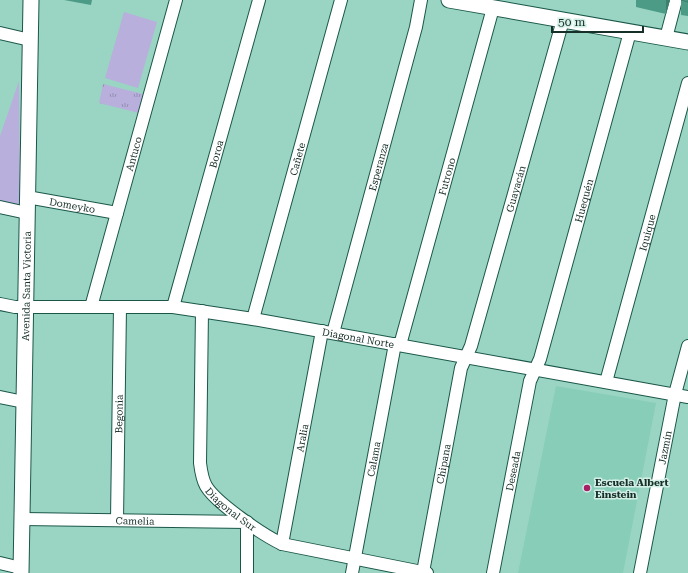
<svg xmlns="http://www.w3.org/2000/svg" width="688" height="573" font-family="'Roboto Serif',serif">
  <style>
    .built { fill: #87cdb8 }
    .grass { fill: #b8afdc }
    .park { fill: url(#park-tufts) }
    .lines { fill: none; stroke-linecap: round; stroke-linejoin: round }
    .minor-casing { stroke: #1b5749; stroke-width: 14 }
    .tertiary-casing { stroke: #1b5749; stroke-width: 17 }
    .minor { stroke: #fff; stroke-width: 12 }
    .tertiary { stroke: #fff; stroke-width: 15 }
    .wall { fill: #4b9b86 }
    .shaded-wall { fill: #3d7e6d }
    .building { fill: #57b49c; stroke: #3d7e6d }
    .poi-dot { fill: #a61f67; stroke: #d2efe5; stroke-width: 1.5 }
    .labels { text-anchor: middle; stroke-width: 3; stroke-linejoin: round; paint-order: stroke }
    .street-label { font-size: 10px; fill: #172f29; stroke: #d2efe5 }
    .poi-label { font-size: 10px; font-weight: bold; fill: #172f29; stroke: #d2efe5; text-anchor: start }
  </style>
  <defs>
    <pattern id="park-tufts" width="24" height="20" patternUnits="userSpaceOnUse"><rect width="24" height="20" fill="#b8afdc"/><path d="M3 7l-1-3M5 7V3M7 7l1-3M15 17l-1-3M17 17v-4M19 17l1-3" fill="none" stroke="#958fb2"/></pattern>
  </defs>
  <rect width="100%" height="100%" fill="#9ad5c3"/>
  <polygon class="built" points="556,386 656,403 623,573 518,573"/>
  <g class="grass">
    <polygon points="124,12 157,22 138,88 105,78"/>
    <polygon points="19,81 20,208 0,203 0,136"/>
  </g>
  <polygon class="park" points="103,84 143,94 139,113 99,103"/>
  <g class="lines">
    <defs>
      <g id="minor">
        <polyline points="0,33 30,40"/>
        <polyline points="666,38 676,0"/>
        <path id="s1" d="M27 197 117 213"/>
        <polyline points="0,207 27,213"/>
        <path id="s2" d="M0 304 15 307H173L253 319 688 397"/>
        <path id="s3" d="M91 307 176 0"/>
        <path id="s4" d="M173 307 259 0"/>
        <path id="s5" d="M202 311 200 463C201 471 202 479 206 486 216 503 263 535 282 544L427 573"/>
        <path id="s6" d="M253 319 341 0"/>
        <path id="s7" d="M333 333 416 27 421 0"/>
        <path id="s8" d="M400 345 493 8"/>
        <path id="s9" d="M606 382 688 83"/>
        <polyline points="0,397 24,402"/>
        <path id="s10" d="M22 519 247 522V573"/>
        <path id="s11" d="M117 520 120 307"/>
        <path id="s12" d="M282 544 322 331"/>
        <polyline points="0,563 21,568"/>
        <path id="s13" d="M423 572 461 368 471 346 563 20"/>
        <path id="s14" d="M352 573 395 344"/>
        <path id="s15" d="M493 573 530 381 540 359 630 32"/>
        <path id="s16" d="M640 573 675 394 688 346"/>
      </g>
      <g id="tertiary">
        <polyline points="449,0 688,42"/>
        <path id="s17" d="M21 573 31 0"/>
      </g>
    </defs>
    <use href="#minor" class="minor-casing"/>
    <use href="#tertiary" class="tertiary-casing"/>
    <use href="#minor" class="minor"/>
    <use href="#tertiary" class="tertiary"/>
  </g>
  <g class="wall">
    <polygon points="64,0 92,0 91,5"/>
    <polygon points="636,0 670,0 666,14 636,7"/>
    <polygon points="681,0 688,0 688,16 681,15"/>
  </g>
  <polygon class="shaded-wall" points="666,0 670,0 666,14"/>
  <polygon class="building" points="681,0 688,0 688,2"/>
  <circle class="poi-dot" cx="587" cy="488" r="4"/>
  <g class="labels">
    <g class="street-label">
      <text dy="4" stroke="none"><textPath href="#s4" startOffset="159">Boroa</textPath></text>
      <text dy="4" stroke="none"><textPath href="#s3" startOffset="159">Antuco</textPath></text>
      <text dy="4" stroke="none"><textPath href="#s6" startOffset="166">Cañete</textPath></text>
      <text dy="4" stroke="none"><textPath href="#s7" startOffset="172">Esperanza</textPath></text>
      <text dy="4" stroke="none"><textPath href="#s8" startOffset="175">Futrono</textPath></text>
      <text dy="4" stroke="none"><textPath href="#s13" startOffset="395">Guayacán</textPath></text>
      <text dy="4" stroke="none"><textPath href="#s15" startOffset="384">Huequén</textPath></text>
      <text dy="4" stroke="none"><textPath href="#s1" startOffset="46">Domeyko</textPath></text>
      <text dy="4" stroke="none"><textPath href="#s9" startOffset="155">Iquique</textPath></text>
      <text dy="4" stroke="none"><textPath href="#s17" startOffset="287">Avenida Santa Victoria</textPath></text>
      <text dy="4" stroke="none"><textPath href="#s2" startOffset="361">Diagonal Norte</textPath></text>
      <text dy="4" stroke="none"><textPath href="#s11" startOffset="106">Begonia</textPath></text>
      <text dy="4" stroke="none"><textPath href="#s12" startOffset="108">Aralia</textPath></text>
      <text dy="4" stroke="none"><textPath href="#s16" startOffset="128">Jazmín</textPath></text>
      <text dy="4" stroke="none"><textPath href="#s14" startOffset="116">Calama</textPath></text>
      <text dy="4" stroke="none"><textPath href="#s13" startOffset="110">Chipana</textPath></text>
      <text dy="4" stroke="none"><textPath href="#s15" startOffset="104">Deseada</textPath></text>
      <text dy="4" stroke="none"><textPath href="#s5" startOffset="210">Diagonal Sur</textPath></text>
      <text dy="4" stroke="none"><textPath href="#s10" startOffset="113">Camelia</textPath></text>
    </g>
    <g class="poi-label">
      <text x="595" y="486">Escuela Albert<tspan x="595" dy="12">Einstein</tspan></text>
    </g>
  </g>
  <path d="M552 26v6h91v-6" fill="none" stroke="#172f29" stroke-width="2"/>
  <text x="558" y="26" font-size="12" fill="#172f29" stroke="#d2efe5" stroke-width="3" paint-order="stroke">50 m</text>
</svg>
